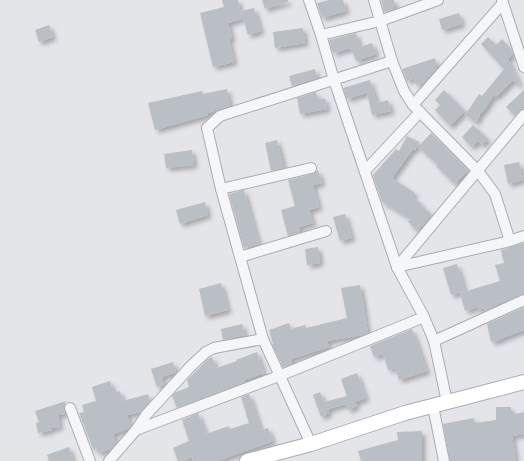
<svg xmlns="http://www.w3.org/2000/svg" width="524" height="461" font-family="'PT Sans',sans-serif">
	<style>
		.building { fill: #babec5; filter: url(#shadow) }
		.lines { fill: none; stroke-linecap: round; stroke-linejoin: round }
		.street-casing { stroke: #a9acb3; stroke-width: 12 }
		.secondary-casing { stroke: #a9acb3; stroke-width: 16 }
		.street { stroke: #f5f6f8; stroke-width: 10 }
		.secondary { stroke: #fff; stroke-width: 14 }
	</style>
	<defs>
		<filter id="shadow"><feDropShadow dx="3.5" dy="3.5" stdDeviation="2" flood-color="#0004"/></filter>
	</defs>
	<rect width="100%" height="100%" fill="#e3e5e9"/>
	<g class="building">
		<polygon points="222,0 238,0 242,19 228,23 232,38 229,39 234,62 213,67 200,13 224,7"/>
		<polygon points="262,0 288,0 288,2 265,9"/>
		<polygon points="329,0 343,0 346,11 322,18 317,3"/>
		<polygon points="381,0 394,0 395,9 384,12"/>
		<polygon points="254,8 261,31 248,35 241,11"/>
		<polygon points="459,13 462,24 442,30 439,19"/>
		<polygon points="49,25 53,37 39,42 35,30"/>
		<polygon points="303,28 305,43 275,48 273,32"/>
		<polygon points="356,33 360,47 372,43 376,54 356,61 351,48 333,53 329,40"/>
		<polygon points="488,37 496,45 502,39 511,49 513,54 508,59 520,84 518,85 513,80 496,97 494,95 485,109 479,115 480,116 476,122 465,115 479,94 482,96 504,69 481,44"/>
		<polygon points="435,58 437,67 424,83 416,85 414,78 407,81 402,69"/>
		<polygon points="315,69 317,78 292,86 289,76"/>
		<polygon points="370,80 377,103 388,100 391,111 372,115 367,93 347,99 343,88"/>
		<polygon points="227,89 230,106 208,113 208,115 155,130 148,103 202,91 203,94"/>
		<polygon points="444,90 465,111 450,126 435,110 440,105 435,100"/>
		<polygon points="524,90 524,109 519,111 515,116 506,107"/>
		<polygon points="316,92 318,100 325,98 327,109 300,114 297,98"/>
		<polygon points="473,125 488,139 482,145 478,141 472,147 462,137"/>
		<polygon points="431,133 468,170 455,184 436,166 438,165 418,147"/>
		<polygon points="407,136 419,142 415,150 413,149 392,178 415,193 412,197 422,204 421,205 432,215 417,231 408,222 411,219 382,202 373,175 396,149 399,151"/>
		<polygon points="277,140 284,168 271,171 265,143"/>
		<polygon points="192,150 194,165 166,168 164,154"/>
		<polygon points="519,162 523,180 508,184 504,165"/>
		<polygon points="318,170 322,183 313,185 319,207 309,210 313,223 299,227 300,232 288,236 281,210 295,206 288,180 312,174"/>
		<polygon points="244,190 259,244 244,248 229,194"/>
		<polygon points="205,202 208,215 180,224 176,210"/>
		<polygon points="345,214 352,238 340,241 333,217"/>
		<polygon points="524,243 524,294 485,311 484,308 478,310 478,307 465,311 460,293 500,281 495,265 504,263 501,250"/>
		<polygon points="318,247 320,263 307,265 305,249"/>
		<polygon points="457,264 465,291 451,295 443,268"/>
		<polygon points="221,283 228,310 205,316 199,289"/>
		<polygon points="360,285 368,333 363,335 327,341 329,347 291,359 292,364 283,367 272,344 273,344 269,330 289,323 291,329 305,325 306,328 347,318 341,288"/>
		<polygon points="524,307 524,330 500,339 500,340 491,342 487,324"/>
		<polygon points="242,324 245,335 223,340 221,329"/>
		<polygon points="412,329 427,371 399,380 395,368 388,370 383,354 374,357 370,346"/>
		<polygon points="257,352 264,373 244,380 245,382 177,408 172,396 176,392 189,387 187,380 208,359 212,357 216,368 237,361 236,360"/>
		<polygon points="173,362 176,372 162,377 164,385 157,387 151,369"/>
		<polygon points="357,373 366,398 355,402 357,406 348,410 346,404 328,409 329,413 321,417 313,395 320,392 324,402 347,396 341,379"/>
		<polygon points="110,381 114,393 120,391 123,401 148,394 150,401 141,412 127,415 131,426 128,429 113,434 116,443 111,449 98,453 97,448 93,449 79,413 84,412 82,405 96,401 92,387"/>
		<polygon points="249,394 261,430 268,428 273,441 217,461 193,461 192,457 183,461 178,461 173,448 189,441 182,420 198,413 206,434 229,426 230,429 249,423 241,397"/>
		<polygon points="66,401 64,407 65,414 58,415 60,427 51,428 52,430 38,433 36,423 39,422 35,411"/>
		<polygon points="496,407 511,407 511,415 524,412 524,434 512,436 516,461 450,461 443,424 474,418 475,423 496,420"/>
		<polygon points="422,431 422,461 361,461 358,451 398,440 397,432"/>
		<polygon points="69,447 73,461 49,461 47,455"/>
	</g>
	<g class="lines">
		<g class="street-casing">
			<g id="street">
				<polyline points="309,0 321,35 380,21 438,0"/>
				<polyline points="374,0 392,61 404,91 413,105 478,171 495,194 510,241"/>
				<polyline points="502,0 524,67"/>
				<polyline points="321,35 334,80 397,267"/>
				<polyline points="413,105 503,3"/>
				<polyline points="365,171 420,112"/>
				<polyline points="221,189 311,168"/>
				<polyline points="240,257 326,231"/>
				<polyline points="397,267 524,115"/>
				<polyline points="434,341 424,317 397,267 510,241 524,236"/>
				<polyline points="447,402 434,341 524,300"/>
				<polyline points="433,406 444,461"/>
				<polyline points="70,408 90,461"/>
				<polyline points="136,430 279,376 424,317"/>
				<polyline points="311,444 263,339 221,189 207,128 220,116 392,61"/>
				<polyline points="109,461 136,430 146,415 191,366 206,352 214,348 263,339"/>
			</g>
		</g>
		<g class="secondary-casing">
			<polyline id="secondary" points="247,461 311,444 405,413 524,382"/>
		</g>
		<use href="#street" class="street"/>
		<use href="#secondary" class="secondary"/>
	</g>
</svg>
